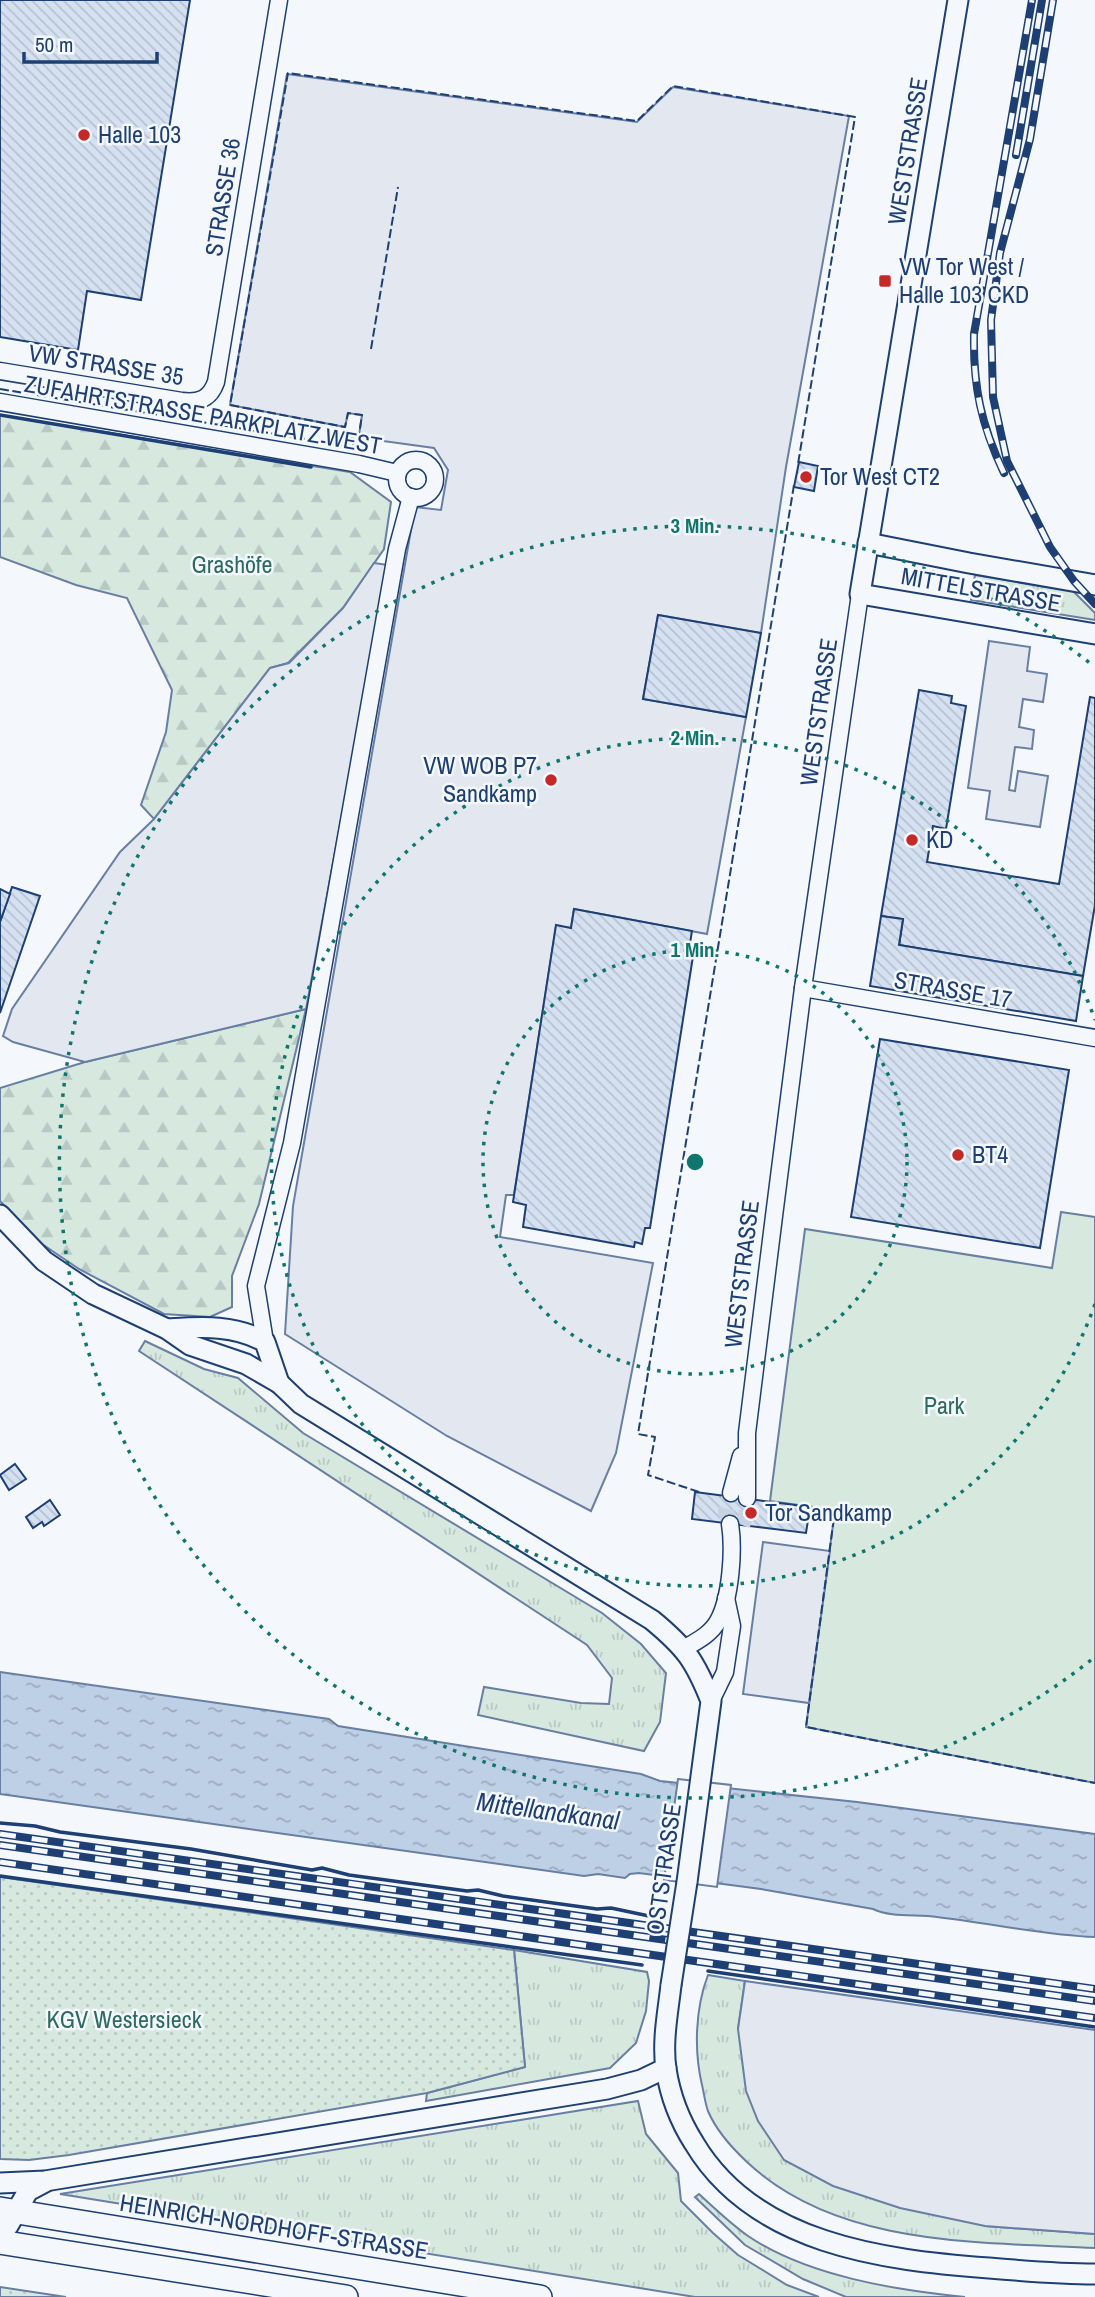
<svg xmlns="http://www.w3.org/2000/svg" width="1095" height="2297" font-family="'Archivo Narrow',sans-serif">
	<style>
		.grass { fill: url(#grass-tufts); stroke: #687fa3; stroke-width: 2 }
		.forest { fill: url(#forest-firs); stroke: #687fa3; stroke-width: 2 }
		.park { fill: #d7e8df; stroke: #687fa3; stroke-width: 2 }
		.garden { fill: url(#garden-dots); stroke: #687fa3; stroke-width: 2 }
		.parking { fill: #e3e8f0; stroke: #687fa3; stroke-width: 2 }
		.water { fill: url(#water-ripples); stroke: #687fa3; stroke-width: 2 }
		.pier { fill: #f4f7fb; stroke: #687fa3; stroke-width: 2 }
		.building { fill: url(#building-back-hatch); stroke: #1d3f73; stroke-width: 2 }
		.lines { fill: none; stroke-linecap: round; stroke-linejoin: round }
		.minor-tunnel { stroke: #c9d2e0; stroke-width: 16; stroke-dasharray: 16 8; stroke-linecap: butt }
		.minor-casing { stroke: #1d3f73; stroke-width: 19 }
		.tertiary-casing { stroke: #1d3f73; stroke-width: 23 }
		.secondary-casing { stroke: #1d3f73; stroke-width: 26 }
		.minor { stroke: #f4f7fb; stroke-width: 16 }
		.tertiary { stroke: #f4f7fb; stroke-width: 19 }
		.secondary { stroke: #f4f7fb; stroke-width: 23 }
		.rail-casing { stroke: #1d3f73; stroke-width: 8 }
		.rail { stroke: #f4f7fb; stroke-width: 5; stroke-dasharray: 16; stroke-linecap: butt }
		.tertiary-bridge-casing { stroke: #1d3f73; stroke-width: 23; stroke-linecap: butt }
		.tertiary-bridge { stroke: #f4f7fb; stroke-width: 19 }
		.fence { stroke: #1d3f73; stroke-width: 2; stroke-dasharray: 9 3.5; stroke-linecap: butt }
		.wall { stroke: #1d3f73; stroke-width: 3.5 }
		.ring { fill: none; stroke: #0f766e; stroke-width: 3.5; stroke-dasharray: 3.5 7 }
		.poi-dot { fill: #c62828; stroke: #f4f7fb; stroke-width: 2.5 }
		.labels { text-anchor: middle; stroke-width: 5; stroke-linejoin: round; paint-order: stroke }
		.poi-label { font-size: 24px; fill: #1d3f73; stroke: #f4f7fb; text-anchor: start }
		.street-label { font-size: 24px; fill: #1d3f73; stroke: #f4f7fb }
		.park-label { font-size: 24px; fill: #2c6c60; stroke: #f4f7fb }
		.water-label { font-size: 26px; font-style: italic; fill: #1d3f73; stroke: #f4f7fb }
		.centre { fill: #0f766e; stroke: #f4f7fb; stroke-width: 3.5 }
		.ring-label { font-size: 21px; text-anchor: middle; font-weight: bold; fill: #0f766e; stroke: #f4f7fb; stroke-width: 5; stroke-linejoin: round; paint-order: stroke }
	</style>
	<defs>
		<pattern id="grass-tufts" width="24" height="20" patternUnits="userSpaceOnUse" patternTransform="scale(1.75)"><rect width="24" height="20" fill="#d7e8df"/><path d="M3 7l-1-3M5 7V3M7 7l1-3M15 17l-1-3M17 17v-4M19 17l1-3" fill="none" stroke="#b8c8c3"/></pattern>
		<pattern id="forest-firs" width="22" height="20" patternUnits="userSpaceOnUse" patternTransform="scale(1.75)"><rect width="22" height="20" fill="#d7e8df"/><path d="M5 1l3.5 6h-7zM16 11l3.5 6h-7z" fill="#b8c8c3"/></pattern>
		<pattern id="garden-dots" width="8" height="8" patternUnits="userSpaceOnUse" patternTransform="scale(1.75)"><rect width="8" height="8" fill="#d7e8df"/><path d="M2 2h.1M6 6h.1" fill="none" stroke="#b8c8c3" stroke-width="1.8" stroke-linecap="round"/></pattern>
		<pattern id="water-ripples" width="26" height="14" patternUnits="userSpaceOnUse" patternTransform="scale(1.75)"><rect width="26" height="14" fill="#bed0e5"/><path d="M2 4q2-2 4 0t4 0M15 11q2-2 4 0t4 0" fill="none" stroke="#9aaabe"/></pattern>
		<pattern id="building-back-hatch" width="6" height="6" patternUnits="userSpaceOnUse" patternTransform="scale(1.75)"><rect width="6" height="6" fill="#d5e0f0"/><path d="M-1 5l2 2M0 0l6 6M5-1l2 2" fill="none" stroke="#b6c1d1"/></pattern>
	</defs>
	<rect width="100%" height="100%" fill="#f4f7fb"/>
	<g class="grass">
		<polygon points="975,575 1073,591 1095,613 1095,620 971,600"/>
		<polygon points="145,1341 204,1369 238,1378 303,1433 602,1613 641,1644 666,1673 660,1722 644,1751 478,1715 484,1687 581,1703 609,1704 612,1678 587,1645 139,1351"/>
		<polygon points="514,1950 647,1972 649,1981 646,2011 636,2043 610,2068 426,2101 427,2093 525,2067"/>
		<path d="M708 1975 745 1981 738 2029 985 2226 1095 2234V2248C979 2242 837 2247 747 2162 732 2148 716 2130 708 2111 705 2103 704 2093 702 2085 694 2051 695 2009 708 1975Z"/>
		<polygon points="638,2101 646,2134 678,2173 681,2201 713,2233 738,2255 787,2285 819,2297 695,2297 60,2194"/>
		<path d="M699 2194C715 2209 731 2224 748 2236 807 2276 895 2290 965 2297H846L803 2279 745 2245 695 2197Z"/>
	</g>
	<g class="forest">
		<polygon points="0,415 350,472 391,502 384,549 343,608 288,663 270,668 154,819 141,805 166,732 172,690 127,598 76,585 0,557"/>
		<polygon points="306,1009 259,1204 232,1276 232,1307 210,1317 164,1314 79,1269 42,1244 0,1201 0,1088 85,1062"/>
	</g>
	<polygon class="park" points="1061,1212 1095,1217 1095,1783 806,1727 835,1510 770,1501 805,1229 1052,1268"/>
	<g class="garden">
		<polygon points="0,1877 514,1950 525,2067 427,2093 69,2155 29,2160 0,2159"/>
		<polygon points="0,2287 66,2297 0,2297"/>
	</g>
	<g class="parking">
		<polygon points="287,74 637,122 673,87 849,116 786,467 761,633 658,615 643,699 746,717 707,934 574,909 571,928 556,926 514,1195 506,1195 500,1237 653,1263 616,1453 591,1511 447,1436 285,1334 293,1206 415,507 441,510 448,470 434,448 361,438 362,435 359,435 362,415 348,413 345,427 230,405"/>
		<polygon points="374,563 388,565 306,1009 85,1062 13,1042 3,1036 12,1009 120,852 154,819 270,668 289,663 343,608"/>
		<polygon points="989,641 1030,647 1027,671 1047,674 1043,702 1023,699 1019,727 1034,730 1032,749 1015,747 1009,790 1015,791 1018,771 1048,776 1040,827 986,819 990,791 968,788"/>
		<polygon points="763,1542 830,1551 809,1703 743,1694"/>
		<polygon points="745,1981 1095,2030 1095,2234 985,2226 900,2208 833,2186 784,2160 758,2121 746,2091 738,2029"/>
	</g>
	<path class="water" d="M0 1672 329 1719 338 1726 641 1774 660 1781 857 1802 1095 1834V1937C1042 1935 990 1923 937 1917 917 1914 891 1918 873 1909L761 1889 639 1873 630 1874 625 1878 598 1874 584 1876 0 1794Z"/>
	<polygon class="pier" points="678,1779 731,1785 717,1887 664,1880"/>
	<g class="building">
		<polygon points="0,0 190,0 141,300 87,291 78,350 0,337"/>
		<circle cx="357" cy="439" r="5"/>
		<polygon points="799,462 818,466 814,491 794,487"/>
		<polygon points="658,615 761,633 746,717 643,699"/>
		<polygon points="919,690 952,696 951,703 966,706 946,829 933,826 927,862 1059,884 1090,697 1095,698 1095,905 1083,976 899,945 903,919 881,916"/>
		<polygon points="12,887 40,896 0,1013 0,922"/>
		<polygon points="0,889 10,894 1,919 0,918"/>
		<polygon points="574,909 692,931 689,949 694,950 650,1228 645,1228 642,1244 635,1242 634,1247 523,1227 526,1205 513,1202 556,925 571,928"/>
		<polygon points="881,916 903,919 899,945 1083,976 1076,1021 870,986"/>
		<polygon points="880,1039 1069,1070 1040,1248 851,1217"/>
		<polygon points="15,1464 26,1479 9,1490 0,1475"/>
		<polygon points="695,1492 810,1507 806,1533 692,1519"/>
		<polygon points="50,1500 60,1515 44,1526 42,1522 33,1528 26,1517"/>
	</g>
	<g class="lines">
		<g class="minor-tunnel">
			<polyline points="730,1524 726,1511 731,1493"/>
			<polyline points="742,1525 747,1513 747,1498"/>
		</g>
		<g class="minor-casing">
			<g id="minor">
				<path d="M0 371 182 401C199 403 210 399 216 382L279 0"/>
				<polyline points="0,402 359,464 397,473"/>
				<circle cx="416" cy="479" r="19"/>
				<polyline points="803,988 1095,1038"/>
				<polyline points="265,1342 256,1286 292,1143 397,549 411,497"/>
				<polyline points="731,1493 741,1456"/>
				<polyline points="747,1498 747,1433 774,1216 803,988 860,594"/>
				<path d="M685 1648C697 1641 711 1634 718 1621 731 1598 734 1549 730 1524"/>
				<polyline points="711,1701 725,1672 732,1626 726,1598"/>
			</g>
		</g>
		<g class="tertiary-casing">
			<g id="tertiary">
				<polyline points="958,0 860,594 1095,634"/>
				<polyline points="868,543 969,563 1095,585"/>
				<path d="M0 1215 44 1261 93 1294 167 1329 190 1345 246 1364 279 1383 301 1404 652 1620C686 1648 695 1661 711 1701L687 1882"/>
				<path d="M167 1329C200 1327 234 1324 265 1342L279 1383"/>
				<path d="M671 1985C668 2012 662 2041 666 2069 670 2095 680 2121 694 2143 754 2244 882 2260 989 2268 1024 2271 1060 2274 1095 2274"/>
				<polyline points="0,2183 45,2181 607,2089 641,2080 666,2068"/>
				<polyline points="0,2230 8,2226 28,2191 45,2182"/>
			</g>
		</g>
		<g class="secondary-casing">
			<g id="secondary">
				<polyline points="0,2209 540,2297"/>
				<polyline points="0,2242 346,2297"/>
			</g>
		</g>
		<use href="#minor" class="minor"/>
		<use href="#tertiary" class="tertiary"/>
		<use href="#secondary" class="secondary"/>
		<g class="rail-casing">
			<g id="rail">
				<polyline points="1053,0 1030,139 1000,253 991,320 993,397 1007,461 1050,547 1074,581 1095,604"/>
				<polyline points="1016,155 1042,0"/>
				<path d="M1004 473C981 425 973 386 974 334L1032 0"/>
				<polyline points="0,1834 1095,1989"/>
				<polyline points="0,1845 1095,2001"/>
				<polyline points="0,1862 1095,2018"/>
			</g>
		</g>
		<use href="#rail" class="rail"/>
		<g class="tertiary-bridge-casing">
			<polyline id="tertiary-bridge" points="671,1985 687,1882"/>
		</g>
		<use href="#tertiary-bridge" class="tertiary-bridge"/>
		<g class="fence">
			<polyline points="371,349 398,187"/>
			<polyline points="0,389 355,447 356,444 353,444 354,434 359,435 362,415 348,413 345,427 230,405 288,73 637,121 673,86 855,117 798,464"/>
			<polyline points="699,1492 648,1475 655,1437 638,1434 794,485"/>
			<polyline points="806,1506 835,1510 806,1727 1095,1783"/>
		</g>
		<g class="wall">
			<polyline points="0,415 311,467"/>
			<polyline points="0,1823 35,1826 60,1832 191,1849 312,1870 322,1868 349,1875 467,1891 478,1890 503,1896 597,1909 611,1908 649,1916"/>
			<polyline points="0,1876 642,1965"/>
			<polyline points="708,1971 1095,2027"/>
		</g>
	</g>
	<g class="ring">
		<circle cx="695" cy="1162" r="212"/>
		<path d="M1095 1304A424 424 0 1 1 1095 1020"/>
		<path d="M1091 1660A636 636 0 1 1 1091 664"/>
	</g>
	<g class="poi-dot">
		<circle cx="84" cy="135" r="7"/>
		<rect x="878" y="274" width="14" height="14" rx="3.5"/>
		<circle cx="806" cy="477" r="7"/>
		<circle cx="551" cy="780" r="7"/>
		<circle cx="912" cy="840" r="7"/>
		<circle cx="958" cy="1155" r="7"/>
		<circle cx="751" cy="1513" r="7"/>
	</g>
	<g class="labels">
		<g class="poi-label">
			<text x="98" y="143">Halle 103</text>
			<text x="899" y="275">VW Tor West /<tspan x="899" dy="28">Halle 103 CKD</tspan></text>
			<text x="820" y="485">Tor West CT2</text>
			<text x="537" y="774" text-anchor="end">VW WOB P7<tspan x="537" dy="28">Sandkamp</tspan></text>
			<text x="926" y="848">KD</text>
			<text x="972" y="1163">BT4</text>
			<text x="765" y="1521">Tor Sandkamp</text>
		</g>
		<g class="street-label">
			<text transform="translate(908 151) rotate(-81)" y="8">WESTSTRASSE</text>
			<text transform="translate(223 197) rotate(-81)" y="8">STRASSE 36</text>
			<text transform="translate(106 365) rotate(9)" y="8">VW STRASSE 35</text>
			<text transform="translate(203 415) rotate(10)" y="8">ZUFAHRTSTRASSE PARKPLATZ WEST</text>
			<text transform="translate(981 590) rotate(10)" y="8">MITTELSTRASSE</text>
			<text transform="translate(819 712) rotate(-82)" y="8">WESTSTRASSE</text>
			<text transform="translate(953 990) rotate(10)" y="8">STRASSE 17</text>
			<text transform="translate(742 1274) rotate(-83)" y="8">WESTSTRASSE</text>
			<text transform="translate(664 1869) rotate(-82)" y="8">OSTSTRASSE</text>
			<text transform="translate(274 2227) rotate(9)" y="8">HEINRICH-NORDHOFF-STRASSE</text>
		</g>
		<g class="park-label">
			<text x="232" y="573">Grashöfe</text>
			<text x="944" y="1414">Park</text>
			<text x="124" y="2028">KGV Westersieck</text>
		</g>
		<g class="water-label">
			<text transform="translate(548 1811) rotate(8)" y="9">Mittellandkanal</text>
		</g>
	</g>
	<circle cx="695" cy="1162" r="10" class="centre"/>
	<g class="ring-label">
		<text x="695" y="533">3 Min.</text>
		<text x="695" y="745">2 Min.</text>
		<text x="695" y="957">1 Min.</text>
	</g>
	<path d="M24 52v10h133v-10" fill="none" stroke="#1d3f73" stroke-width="3.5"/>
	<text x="35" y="52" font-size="21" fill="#1d3f73" stroke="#f4f7fb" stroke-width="5" paint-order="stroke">50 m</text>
</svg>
